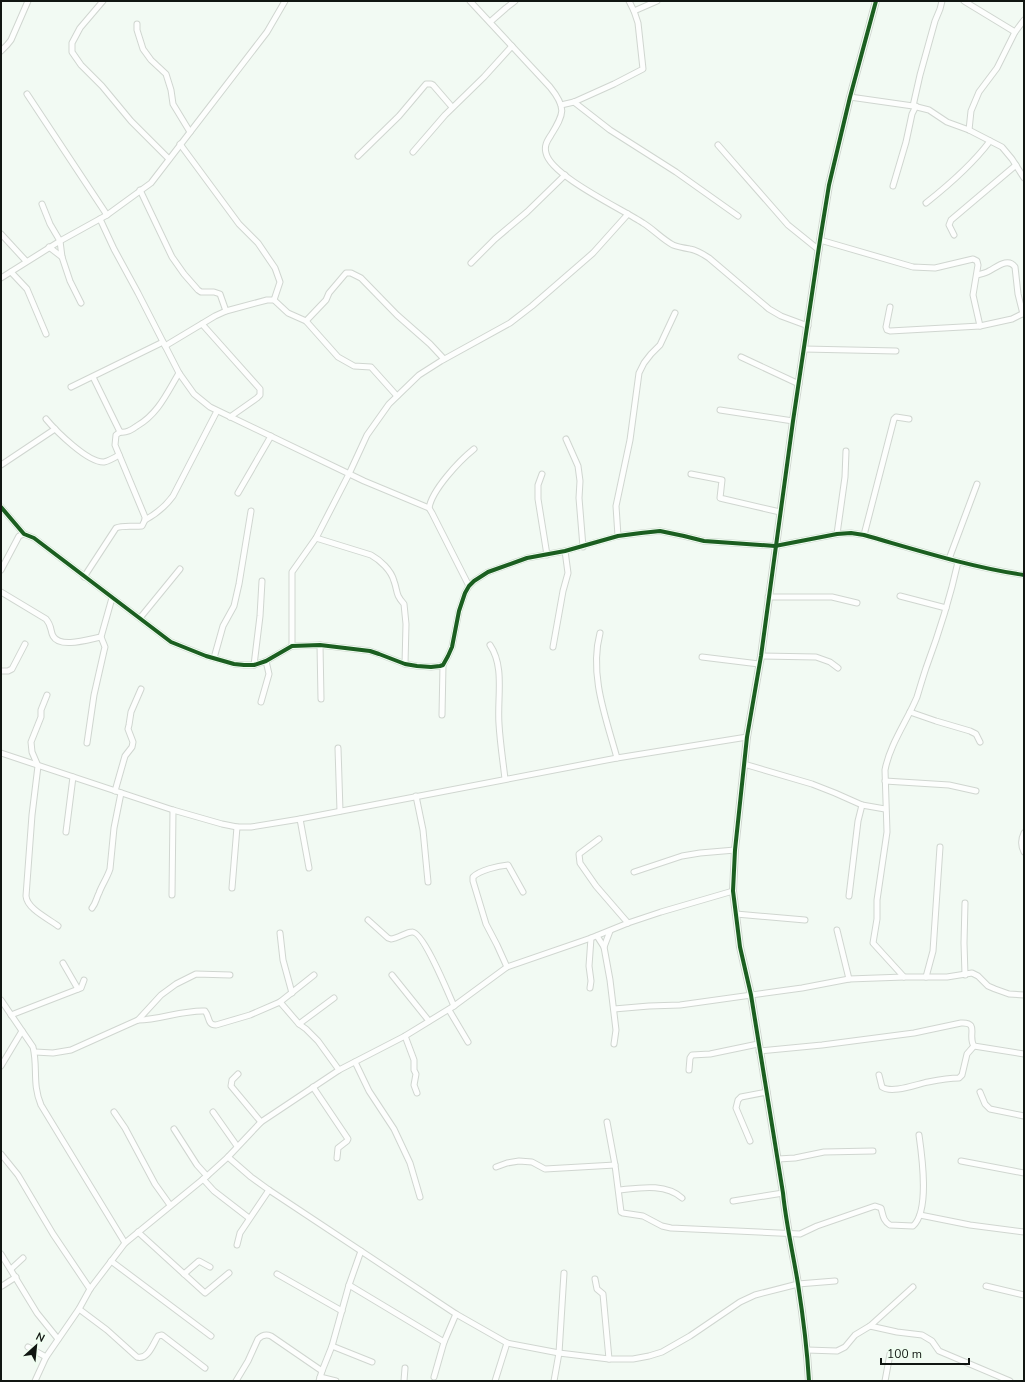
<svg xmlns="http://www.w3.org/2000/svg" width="1025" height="1382" font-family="'Nunito Sans',sans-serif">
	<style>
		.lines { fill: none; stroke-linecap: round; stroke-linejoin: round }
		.minor-casing { stroke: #d0d6d0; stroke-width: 7 }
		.tertiary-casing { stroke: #d0d6d0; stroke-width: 8 }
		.minor { stroke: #fdfefd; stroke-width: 5 }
		.tertiary { stroke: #fdfefd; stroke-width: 6 }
		.cycleway-casing { stroke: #effef0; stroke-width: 6 }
		.cycleway { stroke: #1b5e20; stroke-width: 4 }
	</style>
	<rect width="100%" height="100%" fill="#f2faf3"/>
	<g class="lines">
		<g class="minor-casing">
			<g id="minor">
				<polyline points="103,1 80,28 72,43 72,52 81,65 102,86 131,121 169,159"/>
				<path d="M470 1 550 87C567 108 564 114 551 135 547 141 544 146 546 153 551 176 622 209 643 223 653 229 662 239 673 245 678 247 684 248 690 249 697 250 703 254 709 258L769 309 781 316 808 326"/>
				<polyline points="964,1 1015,32"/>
				<polyline points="634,11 657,1"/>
				<polyline points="490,22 506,8 515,1"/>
				<polyline points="137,24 137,30 143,49 151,60 166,74 171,90 173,104 190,132"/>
				<polyline points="1,51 7,45 11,40 28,1"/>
				<polyline points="27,94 107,215"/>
				<polyline points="850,97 913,106 929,110 947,122 969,130 1002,147 1012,159 1024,178"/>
				<polyline points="574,102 610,130 676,172 738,216"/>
				<polyline points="561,105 574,102 614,84 643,69 638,23 634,11 629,1"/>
				<polyline points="913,106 920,75 935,21 940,9 942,1"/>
				<polyline points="969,130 971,111 979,92 997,68 1015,32 1024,20"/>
				<polyline points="180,144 239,224 258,243 275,268 280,282 274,300"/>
				<polyline points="718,145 788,225 819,250"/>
				<polyline points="413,152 445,115 484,77 512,46"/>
				<polyline points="358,156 399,116 426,84 431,84 433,85 452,107"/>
				<polyline points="893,186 906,142 912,114 916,106"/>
				<polyline points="140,190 172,257 184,274 198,290 201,292 214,292 220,294 226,311"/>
				<path d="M926 203C950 184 972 165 990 141"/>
				<polyline points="42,204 50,224 60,241 62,257 70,281 81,303"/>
				<polyline points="100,219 114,249 138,293 179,373 194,394 210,407 364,481 429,508 432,513 469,586"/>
				<polyline points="1,234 26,261"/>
				<polyline points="954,235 949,225 951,220 1016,165"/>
				<polyline points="820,240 913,267 935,268 973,259 977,261 978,265 973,295 980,326"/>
				<polyline points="49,247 62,257"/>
				<polyline points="471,263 495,239 527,212 565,175"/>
				<polyline points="11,272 27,289 46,334"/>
				<path d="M977 275C981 274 986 273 989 271 997 267 1008 257 1015 267L1018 294 1023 314"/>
				<polyline points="1,278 60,241 107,215 151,183 267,32 285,1"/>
				<polyline points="890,307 886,327 887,330 890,331 980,326 1012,319 1024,313"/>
				<polyline points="306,321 326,300 329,293 346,273 351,273 361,278 397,315 430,344 444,359"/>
				<polyline points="202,324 260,389 260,395 257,398 230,417"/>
				<polyline points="165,346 215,316 226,311 267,300 274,300 288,313 306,321 338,357 354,366 371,367 397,396"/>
				<polyline points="804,349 896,351"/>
				<polyline points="741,357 799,384"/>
				<polyline points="93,377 120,432"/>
				<polyline points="71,387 163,342"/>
				<polyline points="720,410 793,421"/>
				<path d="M46 419C56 431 88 463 104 462 109 461 114 458 119 455"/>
				<path d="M120 432C127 433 131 430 137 426 158 414 167 393 179 373"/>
				<polyline points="566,439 578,466 580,481 579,498 583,547"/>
				<polyline points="1,465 55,429"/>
				<polyline points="542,474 538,485 538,499 547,555"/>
				<polyline points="691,474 722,480 720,498 724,499 780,512"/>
				<polyline points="238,493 271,436"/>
				<path d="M1 507 24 534 34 538 171 642 206 656 234 664 244 665H254L266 661 292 646 320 645 370 651 379 654 405 664 417 666 431 667 440 666 443 665 448 656 452 647 459 611 465 593 469 586 474 581 488 572 527 558 565 551 618 536 641 533 660 531 684 536 704 541 775 546 837 534 851 533 864 535C917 550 970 567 1024 575"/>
				<path d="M429 508C432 490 459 461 474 449"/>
				<path d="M145 520C156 514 165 507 173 496L217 411"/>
				<polyline points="837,534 845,477 846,451"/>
				<polyline points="864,535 894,419 896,417 909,419"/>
				<polyline points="618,536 616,506 630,440 639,373 644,363 651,354 660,345 675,313"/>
				<path d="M316 538 371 555C380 560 391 570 394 581 398 592 395 594 404 604L406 624 405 664"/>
				<polyline points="949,559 977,484"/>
				<polyline points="1,570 19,536 24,534"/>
				<path d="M84 577 116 528C123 525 133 527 142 526L145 520V517L115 445 116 435 120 432"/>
				<path d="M1 592 46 619C52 626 50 630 53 636 60 649 90 639 101 637"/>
				<polyline points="900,596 946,608"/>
				<polyline points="768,597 832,597 857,603"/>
				<polyline points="140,618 180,569"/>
				<path d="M600 633C589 675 606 718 617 758"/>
				<polyline points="320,645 321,699"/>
				<path d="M490 645C505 667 497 698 499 724 500 742 503 761 505 779"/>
				<polyline points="292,646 292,572 316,538 349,474 367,435 389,404 419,375 441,361 510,323 532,306 593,253 628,214"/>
				<polyline points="553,647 563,591 568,573 565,551"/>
				<polyline points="761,656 816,657 830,662 838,668"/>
				<polyline points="702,657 759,664"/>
				<polyline points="214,658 223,626 234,606 239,584 251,511"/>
				<polyline points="254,665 260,616 262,581"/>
				<polyline points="1,671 8,671 12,669 25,644"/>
				<path d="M47 695 41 710V717L31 742 32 752 38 766 32 815 26 896C27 909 49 919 58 926"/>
				<polyline points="261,702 269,674 266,661"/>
				<polyline points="910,712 936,721 970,731 976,734 980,742"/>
				<polyline points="442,715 443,665"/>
				<polyline points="87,743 94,695 104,651 105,647 101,637 112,598"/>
				<polyline points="338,748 340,811"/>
				<polyline points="1,753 173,810 222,824 237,827 251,827 300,819 617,758 747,737"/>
				<polyline points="744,764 812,784 835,793 862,805 885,809"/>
				<polyline points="885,781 949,785 976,791"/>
				<polyline points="115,791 125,756 132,747 133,742 128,729 129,725 131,712 141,689"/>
				<polyline points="416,796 423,830 428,882"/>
				<polyline points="300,819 309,868"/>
				<polyline points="66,832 73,777"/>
				<path d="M1024 833C1021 839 1021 846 1024 852"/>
				<polyline points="599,839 579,854 580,863 596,886 628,923"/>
				<polyline points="634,872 682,856 700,853 735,850"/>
				<polyline points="232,888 237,827"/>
				<polyline points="172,895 173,810"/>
				<polyline points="849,896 858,821 862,805"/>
				<path d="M92 908C96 903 96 899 99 893 102 885 107 878 110 869L114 828 121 793"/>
				<polyline points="736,914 805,920"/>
				<path d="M368 920 388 938 391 939C398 938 407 932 412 932 423 931 449 995 454 1006"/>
				<polyline points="837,930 849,979"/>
				<polyline points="280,933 283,960 292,993"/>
				<polyline points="597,936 604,947 610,980 616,1030 614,1044"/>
				<polyline points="604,947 610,931"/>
				<polyline points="63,963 78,989"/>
				<path d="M507 967 497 945 486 924 473 881V877C480 870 498 866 508 865L523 892"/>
				<polyline points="392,975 429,1021"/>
				<polyline points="965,975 964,943 965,903"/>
				<path d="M904 977 873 943 877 919V900L887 832 885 770C890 744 907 721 917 697 920 687 923 677 926 668 939 633 950 598 958 562"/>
				<polyline points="926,977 933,951 940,847"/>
				<polyline points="590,988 591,981 589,966 591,938"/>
				<path d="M1 1000 33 1047C38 1067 32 1084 41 1105L125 1243"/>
				<polyline points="280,1002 299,1024 306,1029 318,1041 339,1070"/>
				<polyline points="614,1009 649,1006 680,1005 802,988 849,979 904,977 947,977 972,973 978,976 988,986 995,989 1009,994 1024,995"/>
				<polyline points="449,1010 468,1042"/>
				<polyline points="11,1015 81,988 84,980"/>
				<polyline points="138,1020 161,995 176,984 196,974 230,975"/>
				<polyline points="299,1024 334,998"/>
				<polyline points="405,1036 414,1060 414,1070 416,1074 414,1085 417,1093"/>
				<path d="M759 1051 822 1045 914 1033 961 1023C980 1022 967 1036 974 1046L1024 1054"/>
				<path d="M35 1052 53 1053 71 1050 138 1020C160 1020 182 1010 205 1011 210 1017 207 1025 216 1025L250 1015 280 1002 314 975"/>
				<polyline points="355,1062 369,1091 394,1129 410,1163 420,1197"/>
				<polyline points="1,1066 22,1031"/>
				<polyline points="689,1070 690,1058 692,1055 710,1054 758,1044"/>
				<polyline points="238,1074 232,1080 231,1086 261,1122"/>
				<path d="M879 1075 882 1087C892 1094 917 1084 928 1082 938 1080 949 1078 959 1078L962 1075 967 1054 974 1046"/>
				<polyline points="313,1087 348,1139 347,1141 338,1148 337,1158"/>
				<polyline points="980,1092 985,1104 990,1109 1024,1116"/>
				<polyline points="114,1112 125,1128 155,1184 170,1205"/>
				<polyline points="213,1112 237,1146"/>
				<path d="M607 1122 615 1165 621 1212 623 1213 643 1216 662 1226 671 1228 800 1234 817 1226 875 1206 881 1208C883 1215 883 1221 890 1225L913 1226C930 1211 922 1156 919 1135"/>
				<polyline points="174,1129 197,1165 207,1176"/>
				<polyline points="750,1141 736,1108 738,1100 741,1097 767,1092"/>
				<polyline points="1,1154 18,1175 53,1234 90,1289"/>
				<polyline points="228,1157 251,1177 269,1190 456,1314 507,1343 559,1353 609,1359 633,1359 649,1356 662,1352 690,1336 740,1302 755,1295 798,1284 835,1281"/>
				<polyline points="778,1159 795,1158 824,1152 873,1151"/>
				<polyline points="961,1161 1024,1173"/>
				<polyline points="496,1167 507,1163 519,1161 532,1162 545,1169 615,1165"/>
				<polyline points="203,1179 214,1191 249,1218"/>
				<path d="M619 1190C639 1188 665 1183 682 1198"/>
				<polyline points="733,1201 783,1193"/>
				<polyline points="920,1215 970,1225 1024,1232"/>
				<polyline points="138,1232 205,1293 229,1273"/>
				<polyline points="237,1245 240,1233 269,1190"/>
				<polyline points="1,1254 37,1313 58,1339"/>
				<polyline points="111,1261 211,1336"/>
				<polyline points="11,1269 23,1258"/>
				<polyline points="184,1274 199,1261 210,1267"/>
				<polyline points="277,1274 342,1311"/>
				<polyline points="595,1279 597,1289 603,1294 609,1359"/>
				<polyline points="349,1285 444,1342"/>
				<polyline points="2,1286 16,1277"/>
				<polyline points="986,1286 1024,1295"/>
				<path d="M79 1309 107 1330 137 1357C148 1360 153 1344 158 1336L162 1335 205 1368"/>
				<polyline points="870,1326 897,1332 922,1335 932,1341 939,1351 1010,1381"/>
				<polyline points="332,1346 372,1362"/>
				<polyline points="28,1347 46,1357"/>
				<polyline points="807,1350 837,1351 845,1347 855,1335 870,1326 913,1287"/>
				<polyline points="320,1377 336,1381"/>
				<polyline points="434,1377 444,1342 456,1314"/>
				<polyline points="35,1381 46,1357 79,1309 90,1289 125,1243 207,1176 228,1157 261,1122 339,1070 405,1036 454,1006 507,967 591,938 628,923 661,912 733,891"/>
				<path d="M236 1381 248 1361 258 1339C262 1335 266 1334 271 1336L322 1371"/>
				<polyline points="319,1381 322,1371 332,1346 349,1285 361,1251"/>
				<polyline points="404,1381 405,1368"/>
				<polyline points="495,1381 507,1343"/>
				<polyline points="554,1381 559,1353 564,1273"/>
				<polyline points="885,1381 890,1354"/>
			</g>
		</g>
		<g class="tertiary-casing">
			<path id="tertiary" d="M809 1381C807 1348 803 1316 798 1284 793 1253 786 1224 783 1193L751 995 740 947 733 891 735 850 747 737 761 656 793 421 820 240 829 185 850 97 876 1"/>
		</g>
		<use href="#minor" class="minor"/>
		<use href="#tertiary" class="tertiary"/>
		<g class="cycleway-casing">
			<g id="cycleway">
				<path d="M1 507 24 534 34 538 171 642 206 656 234 664 244 665H254L266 661 292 646 320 645 370 651 379 654 405 664 417 666 431 667 440 666 443 665 448 656 452 647 459 611 465 593 469 586 474 581 488 572 527 558 565 551 618 536 641 533 660 531 684 536 704 541 775 546 837 534 851 533 864 535C917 550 970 567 1024 575"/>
				<path d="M809 1381C807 1348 803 1316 798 1284 793 1253 786 1224 783 1193L751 995 740 947 733 891 735 850 747 737 761 656 793 421 820 240 829 185 850 97 876 1"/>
			</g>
		</g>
		<use href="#cycleway" class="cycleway"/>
	</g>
	<rect width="1025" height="1382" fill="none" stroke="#111612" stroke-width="4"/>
	<g transform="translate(36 1346) rotate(27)" stroke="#effef0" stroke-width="3" paint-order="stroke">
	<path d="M0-3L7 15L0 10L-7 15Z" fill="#111612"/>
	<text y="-6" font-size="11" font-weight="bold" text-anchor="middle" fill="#111612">N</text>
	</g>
	<path d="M881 1358v6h88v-6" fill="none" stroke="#111612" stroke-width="2"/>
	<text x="887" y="1358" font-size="12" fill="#111612" stroke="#effef0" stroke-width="3" paint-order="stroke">100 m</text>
</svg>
